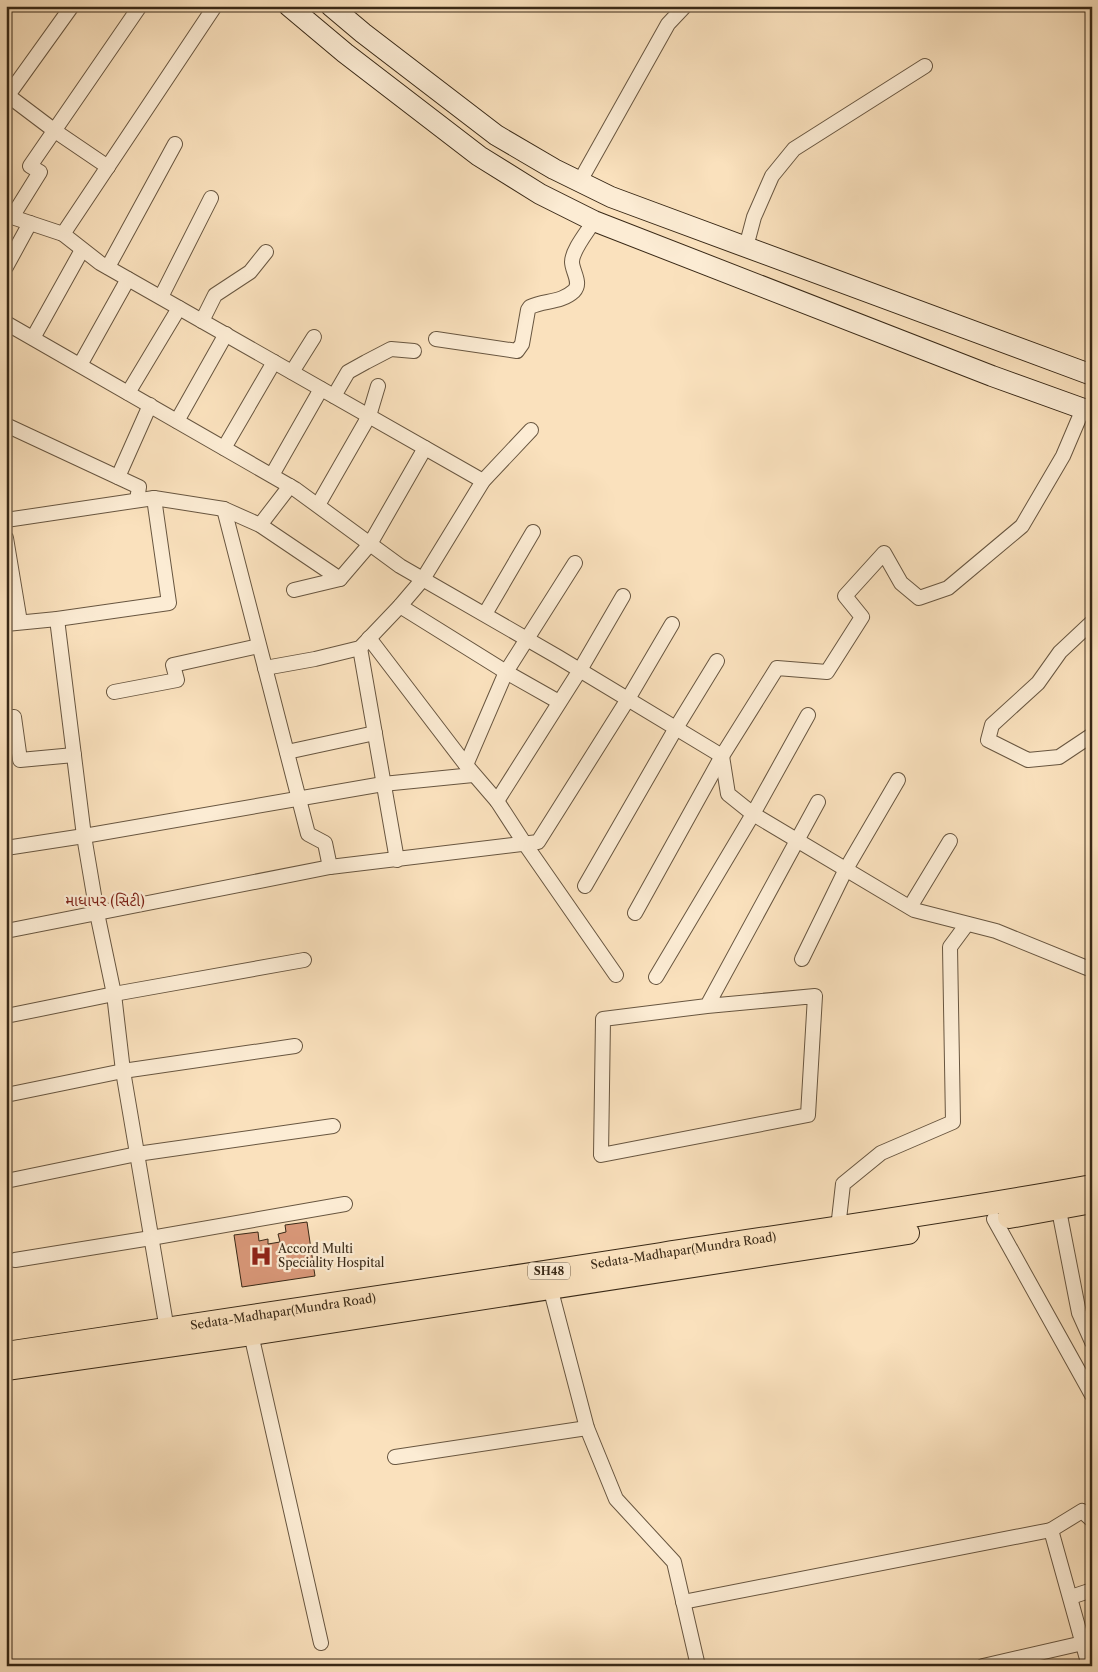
<svg xmlns="http://www.w3.org/2000/svg" width="1098" height="1672" font-family="'Libre Caslon Text','Noto Sans Gujarati',serif">
	<style>
		.building { fill: #d89778; stroke: #382816 }
		.lines { fill: none; stroke-linecap: round; stroke-linejoin: round }
		.minor-casing { stroke: #685640; stroke-width: 16 }
		.secondary-casing { stroke: #382816; stroke-width: 22 }
		.primary-casing { stroke: #382816; stroke-width: 24 }
		.minor { stroke: #fcecd4; stroke-width: 14 }
		.secondary { stroke: #fcecd4; stroke-width: 20 }
		.primary { stroke: #fae1bd; stroke-width: 22 }
		.labels { text-anchor: middle; stroke-width: 4.5; stroke-linejoin: round; paint-order: stroke }
		.shield { fill: #fcecd4; stroke: #73634f; stroke-width: 1 }
		.shield-label { font-size: 11px; font-weight: bold; fill: #382816 }
		.poi-label { font-size: 12px; fill: #382816; stroke: #fcecd4; text-anchor: start }
		.street-label { font-size: 12px; fill: #382816; stroke: #fcecd4 }
		.quarter-label { font-size: 15px; fill: #7a1f14; stroke: #fcecd4 }
	</style>
	<rect width="100%" height="100%" fill="#fae1bd"/>
	<filter id="stains"><feTurbulence type="fractalNoise" baseFrequency=".004" numOctaves="4"/><feColorMatrix values="0 0 0 0 .2 0 0 0 0 .09 0 0 0 0 .02 0 0 0 .5 -.17"/></filter>
	<radialGradient id="worn" r=".72"><stop offset=".6" stop-color="#630" stop-opacity="0"/><stop offset="1" stop-color="#630" stop-opacity=".3"/></radialGradient>
	<polygon class="building" points="307,1222 315,1276 242,1287 234,1235 258,1232 259,1241 268,1239 268,1244 280,1242 278,1234 286,1232 285,1225"/>
	<g class="lines">
		<g class="minor-casing">
			<g id="minor">
				<polyline points="6,94 55,131 108,167"/>
				<polyline points="6,98 72,6"/>
				<polyline points="580,181 668,24 685,6"/>
				<polyline points="6,217 12,217 63,234 100,263 483,481"/>
				<polyline points="12,217 40,172 30,166 140,6"/>
				<polyline points="63,234 215,6"/>
				<polyline points="746,247 754,217 772,176 794,149 925,66"/>
				<polyline points="6,267 30,223"/>
				<polyline points="108,267 175,144"/>
				<polyline points="161,297 211,198"/>
				<polyline points="202,321 215,295 250,272 266,252"/>
				<polyline points="6,323 295,489 400,566 558,657 722,756 728,794 753,814 914,910 996,931 1092,970"/>
				<polyline points="33,338 82,250"/>
				<path d="M436 339 517 351 522 344 528 310 530 307C544 300 561 303 574 291 582 283 572 271 572 262 572 250 588 231 594 221"/>
				<polyline points="80,365 128,279"/>
				<polyline points="292,372 314,337"/>
				<polyline points="128,393 179,308"/>
				<polyline points="334,396 348,372 366,362 391,349 414,351"/>
				<polyline points="177,421 226,334"/>
				<polyline points="6,425 139,487 137,500"/>
				<polyline points="224,448 274,362"/>
				<polyline points="272,475 321,389"/>
				<polyline points="118,477 150,405"/>
				<polyline points="318,505 369,416 378,386"/>
				<polyline points="224,509 308,834 325,843 330,867"/>
				<polyline points="6,520 154,498 224,509 260,525 340,579"/>
				<polyline points="260,525 290,486"/>
				<polyline points="6,538 20,622"/>
				<polyline points="294,590 340,579 370,544 425,448"/>
				<polyline points="400,606 506,672 559,702"/>
				<polyline points="485,614 533,532"/>
				<polyline points="57,619 84,836 97,913 114,994 123,1071 167,1330"/>
				<polyline points="1092,622 1060,652 1038,683 992,725 988,740 1028,760 1059,757 1092,735"/>
				<polyline points="6,624 57,619 169,603 154,498"/>
				<polyline points="369,638 466,765 497,801 525,844 616,975"/>
				<polyline points="360,648 397,860"/>
				<polyline points="265,668 315,659 360,648 400,606 423,579 483,481 531,430"/>
				<polyline points="114,692 177,680 173,665 259,646"/>
				<polyline points="6,718 14,717 20,760 74,755"/>
				<polyline points="287,752 375,733"/>
				<polyline points="466,765 506,672 575,563"/>
				<polyline points="497,801 580,670 623,596"/>
				<polyline points="6,848 84,836 383,784 473,775"/>
				<polyline points="585,886 676,728 717,661"/>
				<polyline points="910,907 950,841"/>
				<polyline points="635,913 722,756 777,668 827,672 862,617 845,596 884,553 901,583 919,598 948,588 1022,526 1063,456 1083,409"/>
				<polyline points="6,931 330,867 538,842 628,699 672,624"/>
				<polyline points="802,959 846,869 898,780"/>
				<polyline points="656,977 753,814 808,715"/>
				<polyline points="707,1006 815,996 808,1115 601,1155 603,1019 707,1006 818,802"/>
				<polyline points="6,1016 114,994 304,960"/>
				<polyline points="6,1095 123,1071 295,1046"/>
				<polyline points="6,1181 137,1154 333,1126"/>
				<polyline points="1057,1200 1079,1313 1092,1342"/>
				<polyline points="994,1219 1092,1395"/>
				<polyline points="838,1228 843,1184 881,1153 953,1122 950,947 967,924"/>
				<polyline points="15,1260 151,1238 345,1204"/>
				<polyline points="550,1287 587,1428 616,1499 674,1562 698,1666"/>
				<polyline points="251,1334 321,1643"/>
				<polyline points="395,1457 587,1428"/>
				<polyline points="1071,1597 1092,1590"/>
				<polyline points="683,1602 1051,1530"/>
				<polyline points="983,1666 1083,1643"/>
				<polyline points="1089,1666 1051,1530 1082,1511 1092,1520"/>
			</g>
		</g>
		<g class="secondary-casing">
			<g id="secondary">
				<polyline points="289,6 345,53 479,156 540,194 594,221 992,376 1092,412"/>
				<polyline points="331,6 363,33 496,135 554,169 611,197 1092,375"/>
			</g>
		</g>
		<g class="primary-casing">
			<g id="primary">
				<polyline points="1009,1217 1092,1202"/>
				<path id="s1" d="M6 1353C225 1321 443 1288 661 1254 805 1232 949 1212 1092 1186"/>
				<polyline points="6,1369 251,1334 908,1233"/>
			</g>
		</g>
		<use href="#minor" class="minor"/>
		<use href="#secondary" class="secondary"/>
		<use href="#primary" class="primary"/>
	</g>
	<defs>
		<g id="hospital-bare" transform="scale(1.725)"><path d="M-5-5h3v3.5h4V-5h3V5h-3V1.5h-4V5h-3Z" fill="#8f2418" stroke="#fcecd4" stroke-width="2.5" paint-order="stroke"/></g>
	</defs>
	<g fill-rule="evenodd">
		<use href="#hospital-bare" x="261" y="1256"/>
	</g>
	<g class="labels">
		<rect class="shield" x="528" y="1262.5" width="42" height="17" rx="4"/>
		<g class="shield-label">
			<text x="549" y="1275">SH48</text>
		</g>
		<g class="poi-label">
			<text x="278" y="1253">Accord Multi<tspan x="278" dy="14">Speciality Hospital</tspan></text>
		</g>
		<g class="street-label">
			<text dy="4" stroke="none"><textPath href="#s1" startOffset="685">Sedata-Madhapar(Mundra Road)</textPath></text>
			<text dy="4" stroke="none"><textPath href="#s1" startOffset="280">Sedata-Madhapar(Mundra Road)</textPath></text>
		</g>
		<g class="quarter-label">
			<text x="105" y="906">માધાપર (સિટી)</text>
		</g>
	</g>
	<rect width="1098" height="1672" fill="none" stroke="#fae1bd" stroke-width="25"/>
	<rect x="8" y="8" width="1083" height="1657" fill="none" stroke="#382816" stroke-width="2.5"/>
	<rect x="12" y="12" width="1073" height="1647" fill="none" stroke="#382816"/>
	<rect width="100%" height="100%" filter="url(#stains)"/>
	<rect width="100%" height="100%" fill="url(#worn)"/>
</svg>
